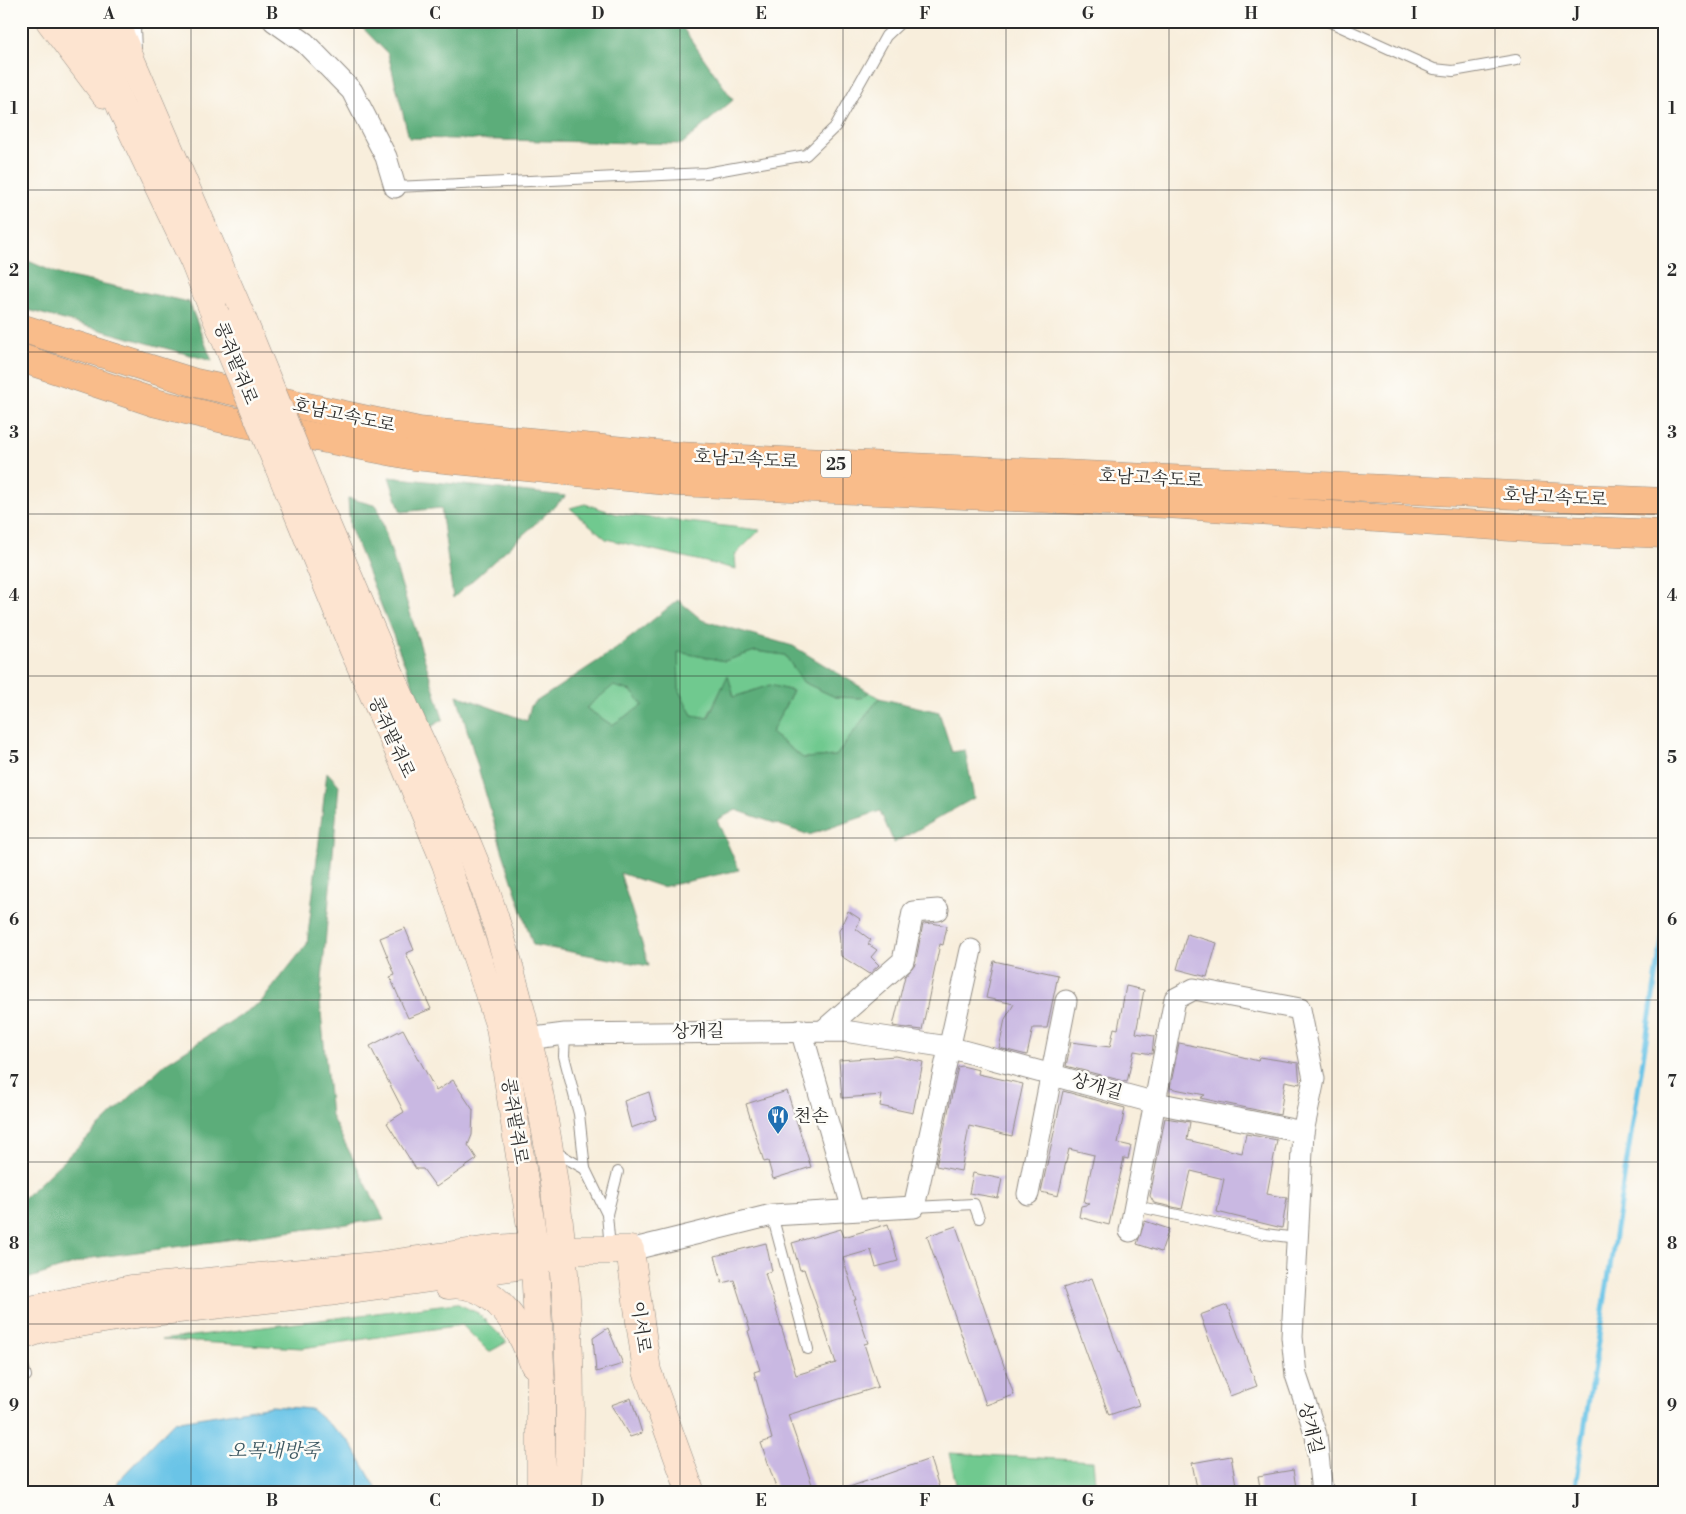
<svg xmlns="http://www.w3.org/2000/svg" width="1686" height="1514" font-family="'Libre Bodoni','Noto Serif KR',serif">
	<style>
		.green { fill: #6fc98f; stroke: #4d7a5d }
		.forest { fill: #5bad7a; stroke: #436c52; fill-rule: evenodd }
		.water { fill: #6ac4e7; stroke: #4a7889 }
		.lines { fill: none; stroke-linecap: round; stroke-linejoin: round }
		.stream { stroke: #6ac4e7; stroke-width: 5 }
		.building { fill: #c9b8e2 }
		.lane-casing { stroke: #928c84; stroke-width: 12 }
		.street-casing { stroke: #928c84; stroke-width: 23 }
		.secondary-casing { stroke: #928c84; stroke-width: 29 }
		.highway-casing { stroke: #928c84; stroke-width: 29 }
		.lane { stroke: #fff; stroke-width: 10 }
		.street { stroke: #fff; stroke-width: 21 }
		.secondary { stroke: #fde4d0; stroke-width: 28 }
		.highway { stroke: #f9bc8a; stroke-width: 28 }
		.secondary-bridge-casing { stroke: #928c84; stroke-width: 29; stroke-linecap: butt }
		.secondary-bridge { stroke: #fde4d0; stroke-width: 28 }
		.grid { fill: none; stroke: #2b2b2b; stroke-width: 1; stroke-opacity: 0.55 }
		.labels { text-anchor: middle; stroke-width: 5; stroke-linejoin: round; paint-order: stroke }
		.shield { fill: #fdfcf7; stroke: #6a6a68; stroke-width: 1 }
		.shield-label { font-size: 16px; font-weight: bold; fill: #2b2b2b }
		.street-label { font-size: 18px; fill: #2b2b2b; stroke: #fdfcf7 }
		.poi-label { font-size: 18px; fill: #2b2b2b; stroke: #fdfcf7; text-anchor: start }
		.water-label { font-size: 19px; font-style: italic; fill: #3e5963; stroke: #fdfcf7 }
		.neatline { fill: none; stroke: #2b2b2b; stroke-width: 2 }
		.grid-label { font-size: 16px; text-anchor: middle; font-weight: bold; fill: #2b2b2b }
	</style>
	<rect width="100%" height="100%" fill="#fdfcf7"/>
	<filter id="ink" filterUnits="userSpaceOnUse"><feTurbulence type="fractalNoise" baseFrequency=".02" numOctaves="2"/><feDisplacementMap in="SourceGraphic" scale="10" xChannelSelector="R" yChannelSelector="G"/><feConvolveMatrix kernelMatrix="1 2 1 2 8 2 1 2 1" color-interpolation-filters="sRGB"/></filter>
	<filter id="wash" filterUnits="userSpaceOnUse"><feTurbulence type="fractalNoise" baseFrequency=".0096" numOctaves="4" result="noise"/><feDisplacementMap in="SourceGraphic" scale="20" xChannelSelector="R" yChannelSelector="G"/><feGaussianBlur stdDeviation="1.12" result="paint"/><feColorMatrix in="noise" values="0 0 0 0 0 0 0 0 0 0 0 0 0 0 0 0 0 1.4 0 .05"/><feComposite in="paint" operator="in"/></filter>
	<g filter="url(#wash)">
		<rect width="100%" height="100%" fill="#f8eedc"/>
		<g class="green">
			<polygon points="585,504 617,514 760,530 735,555 736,569 606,539 570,508"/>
			<polygon points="755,651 785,655 803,682 835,697 861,698 869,692 879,698 836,756 803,758 771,733 793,691 770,685 734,697 728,676 707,718 692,715 679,691 678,652 725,661"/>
			<polygon points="613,685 631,691 644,705 612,725 586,708"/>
			<polygon points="456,1303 478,1313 507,1342 489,1352 462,1325 302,1348 161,1340"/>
			<polygon points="949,1453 1093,1461 1096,1493 958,1493"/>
		</g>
		<g class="forest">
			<polygon points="356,21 678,21 733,100 682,144 409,138 388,54"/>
			<polygon points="21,258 61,275 189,302 212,361 21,308"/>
			<polygon points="389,477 566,496 453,598 441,508 401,512"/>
			<polygon points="348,498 377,506 443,719 430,728 350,527"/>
			<path d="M678 600 702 620 793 646 869 692 861 698 835 697 803 682 785 655 755 651 725 661 678 652 679 691 692 715 708 718 728 675 734 697 770 685 793 691 771 733 803 758 836 756 879 698 939 712 952 752 965 750 974 798 894 843 880 811 809 835 736 810 717 820 739 870 662 887 620 873 649 966 533 945 502 850 457 695 527 721 531 705 616 649ZM613 686 631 691 643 705 612 725 586 708Z"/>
			<polygon points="327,772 339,785 320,1002 331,1116 384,1219 92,1258 21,1281 21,1201 166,1063 261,1002 307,944"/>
		</g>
		<polygon class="water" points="272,1406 311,1409 350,1442 379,1493 113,1493 119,1480 174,1422"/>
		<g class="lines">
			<polyline class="stream" points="1574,1493 1665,921"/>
		</g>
		<g id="blocks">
			<g class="building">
				<polygon points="848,911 860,919 856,929 871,940 868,944 877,950 871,957 879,965 869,974 841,956 839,931"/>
				<polygon points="932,923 947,926 943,945 940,944 922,1030 893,1026 905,976 915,964 923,924"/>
				<polygon points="405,928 414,950 406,953 431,1009 408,1018 390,977 395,975 380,938"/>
				<polygon points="1187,934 1217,943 1207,977 1177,969"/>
				<polygon points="994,961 1058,975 1047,1028 1033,1028 1027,1055 999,1048 1005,1019 1014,1004 986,998"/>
				<polygon points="1126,986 1144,990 1136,1033 1154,1036 1152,1054 1134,1051 1127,1082 1066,1066 1071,1042 1110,1047 1114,1028 1118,1029"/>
				<polygon points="403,1029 436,1091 453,1080 473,1110 472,1135 468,1145 477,1159 436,1187 423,1169 416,1169 387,1123 404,1112 370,1046"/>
				<polygon points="1179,1043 1220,1051 1258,1061 1259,1057 1298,1063 1300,1084 1285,1081 1280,1115 1200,1098 1205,1095 1170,1088"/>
				<polygon points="896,1056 923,1062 913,1113 880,1106 882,1095 842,1098 839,1060"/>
				<polygon points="962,1066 979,1070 978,1074 1023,1084 1012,1136 969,1126 961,1171 936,1166 958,1067"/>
				<polygon points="787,1091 811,1167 773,1179 768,1161 764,1162 746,1104"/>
				<polygon points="1063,1091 1125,1108 1118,1143 1131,1146 1128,1159 1124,1158 1109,1225 1079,1217 1081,1206 1090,1204 1084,1202 1094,1155 1069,1149 1058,1196 1041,1192"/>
				<polygon points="649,1092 656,1119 631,1128 624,1101"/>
				<polygon points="1165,1118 1190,1122 1187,1140 1242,1153 1246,1134 1277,1140 1267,1194 1287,1198 1282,1228 1217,1212 1224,1179 1191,1171 1182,1209 1154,1203 1150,1196"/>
				<polygon points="973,1173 1002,1179 998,1198 969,1193"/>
				<polygon points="1145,1221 1169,1229 1161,1252 1137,1244"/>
				<polygon points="888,1224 898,1261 876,1267 871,1250 843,1258 856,1300 854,1300 868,1343 864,1344 878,1387 788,1415 815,1493 778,1493 761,1443 772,1439 754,1372 760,1370 748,1331 750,1330 734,1280 722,1283 715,1256 766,1243 772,1271 765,1273 796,1375 836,1363 804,1269 800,1270 792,1243 841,1229 844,1237"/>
				<polygon points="956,1226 1014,1395 986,1405 927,1236"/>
				<polygon points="1092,1278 1139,1405 1109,1415 1063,1288"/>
				<polygon points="1227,1305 1257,1386 1230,1396 1200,1315"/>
				<polygon points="608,1328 623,1364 596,1372 593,1338"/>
				<polygon points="631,1398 642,1433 630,1437 611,1405"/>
				<polygon points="1231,1456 1237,1491 1198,1493 1192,1463"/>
				<polygon points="930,1459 941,1493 839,1493 838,1491"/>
				<polygon points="1293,1470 1297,1493 1261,1493 1258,1476"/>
			</g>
		</g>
	</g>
	<g filter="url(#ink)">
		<use href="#blocks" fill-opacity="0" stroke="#928c84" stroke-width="1"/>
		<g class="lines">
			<g class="lane-casing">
				<g id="lane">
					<polyline points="1328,21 1434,69 1453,71 1516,60"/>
					<polyline points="136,50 135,28 141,21"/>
					<polyline points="395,187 706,173 806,155 835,127 886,36 902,21"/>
					<polyline points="565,1034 564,1056 579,1114 585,1169"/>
					<polyline points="552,1150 585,1169 607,1214 610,1249"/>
					<polyline points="1136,1206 1265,1234 1297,1238"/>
					<polyline points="914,1207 974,1204 979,1218"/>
					<polyline points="607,1214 618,1172"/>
					<polyline points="772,1215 808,1349"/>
					<polyline points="21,1358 26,1376"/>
				</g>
			</g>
			<g class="street-casing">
				<g id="street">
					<polyline points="274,21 305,43 352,91 386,157 395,187"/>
					<polyline points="801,1030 853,1210"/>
					<polyline points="823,1031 903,961 913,912 938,910"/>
					<polyline points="527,1039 565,1034 844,1031 948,1047 1156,1103 1303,1132"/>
					<polyline points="1028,1194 1066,1001"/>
					<polyline points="1130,1231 1175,999 1194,989 1300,1009 1314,1079 1303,1132 1292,1337 1296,1375 1316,1435 1322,1493"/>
					<polyline points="630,1250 772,1215 914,1207 971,950"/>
				</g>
			</g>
			<g class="secondary-casing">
				<g id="secondary">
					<polyline points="50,21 105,94"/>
					<polyline points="85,21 121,107 194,261 213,309"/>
					<polyline points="114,21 241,316"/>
					<polyline points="296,508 353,648 405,765 446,864 500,1027 534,1246 541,1384 541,1493"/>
					<path d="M319 508C350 579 379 651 411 721 437 778 465 833 486 892 550 1080 578 1295 568 1493"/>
					<path d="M447 1281 448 1285C495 1279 520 1326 534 1364"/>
					<polyline points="21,1312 132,1289 375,1266 496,1249 534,1246 562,1250 630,1250 647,1371 691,1493"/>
					<polyline points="21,1336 42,1329 135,1314 336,1291 539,1263"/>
				</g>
			</g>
			<g class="highway-casing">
				<g id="highway">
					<polyline points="21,328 196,383 419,431 677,456 1665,502"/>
					<polyline points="21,358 156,403 227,420 414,456 677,482 1166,504 1541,529 1665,534"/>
				</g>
			</g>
			<use href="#lane" class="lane"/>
			<use href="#street" class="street"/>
			<use href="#secondary" class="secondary"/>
			<use href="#highway" class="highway"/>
			<g class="secondary-bridge-casing">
				<g id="secondary-bridge">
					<polyline points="213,309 296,508"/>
					<polyline points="241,316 319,508"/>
				</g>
			</g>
			<use href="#secondary-bridge" class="secondary-bridge"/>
		</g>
	</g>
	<path class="grid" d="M191 21V1493M354 21V1493M517 21V1493M680 21V1493M843 21V1493M1006 21V1493M1169 21V1493M1332 21V1493M1495 21V1493M21 190H1665M21 352H1665M21 514H1665M21 676H1665M21 838H1665M21 1000H1665M21 1162H1665M21 1324H1665"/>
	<defs>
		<g id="restaurant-pin" transform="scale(1.125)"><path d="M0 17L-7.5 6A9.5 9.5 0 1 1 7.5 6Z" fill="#1f6fb2" stroke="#fdfcf7"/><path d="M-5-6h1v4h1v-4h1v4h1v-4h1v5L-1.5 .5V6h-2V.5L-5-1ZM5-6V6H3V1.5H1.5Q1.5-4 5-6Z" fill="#fff"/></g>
	</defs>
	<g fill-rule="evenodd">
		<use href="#restaurant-pin" x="778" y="1116"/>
	</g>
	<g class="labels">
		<rect class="shield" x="821" y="450.5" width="30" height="27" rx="4"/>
		<g class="shield-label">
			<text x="836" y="470">25</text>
		</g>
		<g class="street-label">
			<text transform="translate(236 363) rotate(68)" y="6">콩쥐팥쥐로</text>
			<text transform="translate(344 415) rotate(12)" y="6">호남고속도로</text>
			<text transform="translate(746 459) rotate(3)" y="6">호남고속도로</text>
			<text transform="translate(1151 478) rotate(3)" y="6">호남고속도로</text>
			<text transform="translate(1555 497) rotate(3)" y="6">호남고속도로</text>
			<text transform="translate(392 737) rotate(66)" y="6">콩쥐팥쥐로</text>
			<text transform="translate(698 1031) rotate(-1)" y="6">상개길</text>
			<text transform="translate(1097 1086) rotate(16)" y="6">상개길</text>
			<text transform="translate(515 1121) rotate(81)" y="6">콩쥐팥쥐로</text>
			<text transform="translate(641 1327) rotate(82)" y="6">이서로</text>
			<text transform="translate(1311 1428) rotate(76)" y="6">상개길</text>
		</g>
		<g class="poi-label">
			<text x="794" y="1122">천손</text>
		</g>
		<g class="water-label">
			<text x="274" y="1457">오목내방죽</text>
		</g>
	</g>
	<rect width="1686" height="1514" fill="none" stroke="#fdfcf7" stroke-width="55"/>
	<rect x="28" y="28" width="1630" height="1458" class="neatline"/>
	<g class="grid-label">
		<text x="109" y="19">A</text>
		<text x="272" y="19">B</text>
		<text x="435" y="19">C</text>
		<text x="598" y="19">D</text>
		<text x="761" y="19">E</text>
		<text x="925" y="19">F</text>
		<text x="1088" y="19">G</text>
		<text x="1251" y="19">H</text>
		<text x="1414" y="19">I</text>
		<text x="1577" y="19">J</text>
		<text x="14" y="114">1</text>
		<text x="1672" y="114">1</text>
		<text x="14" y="276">2</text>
		<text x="1672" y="276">2</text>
		<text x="14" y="438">3</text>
		<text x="1672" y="438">3</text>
		<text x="14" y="601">4</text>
		<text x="1672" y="601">4</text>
		<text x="14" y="763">5</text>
		<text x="1672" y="763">5</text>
		<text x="14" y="925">6</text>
		<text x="1672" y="925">6</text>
		<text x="14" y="1087">7</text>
		<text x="1672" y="1087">7</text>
		<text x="14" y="1249">8</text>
		<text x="1672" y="1249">8</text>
		<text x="14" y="1411">9</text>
		<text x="1672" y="1411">9</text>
		<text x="109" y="1506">A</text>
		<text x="272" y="1506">B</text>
		<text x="435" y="1506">C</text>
		<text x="598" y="1506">D</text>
		<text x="761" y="1506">E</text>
		<text x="925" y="1506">F</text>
		<text x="1088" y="1506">G</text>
		<text x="1251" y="1506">H</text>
		<text x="1414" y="1506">I</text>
		<text x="1577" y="1506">J</text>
	</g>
</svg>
